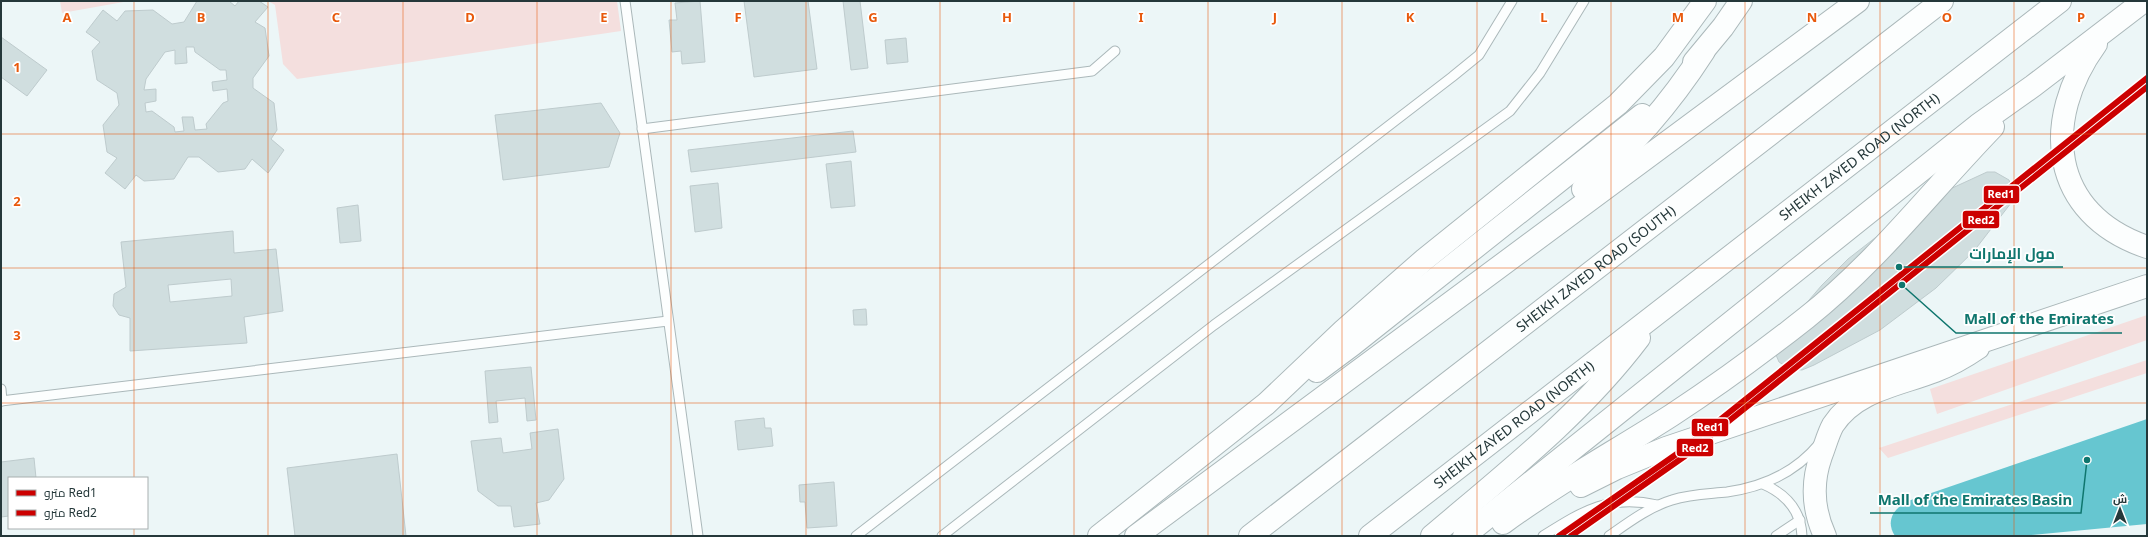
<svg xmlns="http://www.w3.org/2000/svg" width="2148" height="537" font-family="'Noto Sans',Cairo,sans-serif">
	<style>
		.green { fill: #f4dfde }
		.water { fill: #66c6d0 }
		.building { fill: #d0dedf; stroke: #becbcd; fill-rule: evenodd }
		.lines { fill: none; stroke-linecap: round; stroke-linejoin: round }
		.service-casing { stroke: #abb8ba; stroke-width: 11 }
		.tertiary-casing { stroke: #abb8ba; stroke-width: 24 }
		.motorway-casing { stroke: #abb8ba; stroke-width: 24 }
		.service { stroke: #fcfefe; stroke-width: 9 }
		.tertiary { stroke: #fcfefe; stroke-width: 22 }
		.motorway { stroke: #fcfefe; stroke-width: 22 }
		.metro-1-casing { stroke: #fff; stroke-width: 9 }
		.metro-2-casing { stroke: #fff; stroke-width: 9 }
		.metro-1 { stroke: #c00; stroke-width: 6 }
		.metro-2 { stroke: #c00; stroke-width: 6 }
		.grid { fill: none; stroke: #e8590c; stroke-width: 1; stroke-opacity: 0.55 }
		.labels { text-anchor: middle; stroke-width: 3.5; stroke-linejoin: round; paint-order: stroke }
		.street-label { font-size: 14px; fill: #25383a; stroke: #fff }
		.grid-label { font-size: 13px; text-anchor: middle; font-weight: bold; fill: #e8590c; stroke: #fff; stroke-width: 3.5; stroke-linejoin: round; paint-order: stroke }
		.leader { fill: none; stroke: #0f766e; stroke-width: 1.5 }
		.callout-dot { fill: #0f766e; stroke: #fff; stroke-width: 1.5 }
		.callout-label { font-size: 15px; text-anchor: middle; font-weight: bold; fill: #0f766e; stroke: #fff; stroke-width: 3.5; stroke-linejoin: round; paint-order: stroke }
		.line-badge { stroke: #fff; stroke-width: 1.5 }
		.badge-label { font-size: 11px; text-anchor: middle; font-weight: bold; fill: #fff }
	</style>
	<rect width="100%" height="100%" fill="#ecf6f7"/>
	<g class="green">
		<polygon points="60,1 129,1 62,13"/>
		<polygon points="268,1 617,1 621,31 297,79 283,64 275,5"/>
		<polygon points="2147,315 2147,340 1937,414 1930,389"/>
		<polygon points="2147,360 2147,373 1888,458 1879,448"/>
	</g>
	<path class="water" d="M2147 419V524L2022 536H1895C1885 521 1894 508 1908 501Z"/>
	<g class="building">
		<path d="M197 1H229L235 6 239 1H259L268 7 255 22 265 28 269 56 253 78V88L274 103 277 130 271 139 284 150 268 173 252 159 245 169 218 172 199 157H188L174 179 144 181 136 175 125 189 105 173 117 158 107 152 103 125 119 105 117 93 97 80 92 51 100 42 86 32 103 10 117 21 125 11 153 10 172 24 184 22ZM186 47H194L195 52 220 70H226L227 80 212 82 213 91 227 89 228 101 223 103 206 124 207 129 195 130 193 117H182L184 131 175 132 174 127 152 111 146 112 145 103 156 101V89L144 90 146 79 165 52 175 50V64L187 63Z"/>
		<polygon points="700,1 705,62 682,64 681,51 672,52 669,20 677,20 675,3"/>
		<polygon points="744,1 808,1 817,69 754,77"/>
		<polygon points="843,1 860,1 868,68 851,70"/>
		<polygon points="1,37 47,70 27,96 1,77"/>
		<polygon points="906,38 908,62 887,64 885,40"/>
		<polygon points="601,103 620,133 609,167 503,180 495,115"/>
		<polygon points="853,131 856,152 691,172 688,150"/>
		<polygon points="851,161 855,206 831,208 826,164"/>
		<polygon points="1987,172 1995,172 2009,180 2014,195 2011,203 1974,251 1936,288 1880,330 1814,365 1802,370 1790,369 1779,362 1774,350 1797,314 1822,285 1848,259 1889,227 1948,190"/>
		<polygon points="718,183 722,228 695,232 690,186"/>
		<polygon points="358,205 361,241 340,243 337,208"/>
		<path d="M233 231 234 253 276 249 283 311 244 317 247 343 130 351V318L119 315 113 306 114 294 126 287 121 242ZM231 279 232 296 170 302 168 285Z"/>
		<polygon points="866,309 867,325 854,325 853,310"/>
		<polygon points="531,367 536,420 527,421 525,398 496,401 498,422 489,423 485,371"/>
		<polygon points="764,418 765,428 771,428 773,446 738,450 735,421"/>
		<polygon points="558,429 564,479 549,500 536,503 540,524 514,527 511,506 498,506 478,491 471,441 501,438 503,453 532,449 530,433"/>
		<polygon points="397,454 406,536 295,536 287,468"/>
		<polygon points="34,458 36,478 9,478 9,516 1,517 1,462"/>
		<polygon points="834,482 837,526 807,528 805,502 800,502 799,485"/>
	</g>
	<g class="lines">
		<g class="service-casing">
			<g id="service">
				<polyline points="625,1 698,536"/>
				<polyline points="642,129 1092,71 1115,51"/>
				<polyline points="1,389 2,401"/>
				<polyline points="1,401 668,321"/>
				<path d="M1763 484C1786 494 1801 511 1802 536"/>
				<polyline points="856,536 1452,77 1479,55 1512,1"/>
				<polyline points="942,536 1214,325 1510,111 1540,73 1584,1"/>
				<path d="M1543 536C1583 511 1609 494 1657 505"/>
				<path d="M1609 536C1629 522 1649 507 1672 500 1690 494 1708 494 1727 492 1762 487 1795 473 1819 444"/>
				<polyline points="1776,536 1800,520"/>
			</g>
		</g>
		<g class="tertiary-casing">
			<path id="tertiary" d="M1825 536C1813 510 1811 484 1821 456 1825 446 1828 434 1833 425 1856 390 1899 385 1935 371 1951 365 1965 357 1978 348"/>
		</g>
		<g class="motorway-casing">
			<g id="motorway">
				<path d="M2096 44C2041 120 2049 214 2147 247"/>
				<polyline points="1694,62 1723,27 1741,1"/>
				<path d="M1583 189C1631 149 1670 104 1704 51"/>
				<polyline points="1317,371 1352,345 1642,115"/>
				<polyline points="1581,486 1617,468 1666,448 2147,286"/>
				<path d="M1503 523C1557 483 1616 451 1672 415 1718 385 1763 352 1806 318 1876 263 1931 191 1993 127"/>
				<polyline points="1099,536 1266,404 1344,330 1425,259 1618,104 1664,57 1705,1"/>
				<polyline points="1136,536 1858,1"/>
				<path id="s1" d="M1250 536 1942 1"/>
				<path id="s2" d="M1370 536 2060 1"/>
				<path d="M1432 536C1505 474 1581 415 1639 338"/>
				<polyline points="1464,536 1978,125 2033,86 2144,1"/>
			</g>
		</g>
		<use href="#service" class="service"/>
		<use href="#tertiary" class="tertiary"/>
		<use href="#motorway" class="motorway"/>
		<g class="metro-1-casing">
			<polyline id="metro-1" points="1559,536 1681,451 2147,78"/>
		</g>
		<g class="metro-2-casing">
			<polyline id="metro-2" points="1571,536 1685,456 2147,87"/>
		</g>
		<use href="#metro-1" class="metro-1"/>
		<use href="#metro-2" class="metro-2"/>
	</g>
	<path class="grid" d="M134 1V478M268 1V536M403 1V536M537 1V536M671 1V536M806 1V536M940 1V536M1074 1V536M1208 1V536M1342 1V536M1477 1V536M1611 1V536M1745 1V536M1880 1V536M2014 1V536M1 134H2147M1 268H2147M1 403H2147M134 528V536"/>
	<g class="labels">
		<g class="street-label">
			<text dy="5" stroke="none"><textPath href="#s2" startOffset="619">SHEIKH ZAYED ROAD (NORTH)</textPath></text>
			<text dy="5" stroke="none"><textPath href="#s1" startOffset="437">SHEIKH ZAYED ROAD (SOUTH)</textPath></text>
			<text dy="5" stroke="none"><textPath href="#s2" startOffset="182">SHEIKH ZAYED ROAD (NORTH)</textPath></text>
		</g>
	</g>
	<g class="grid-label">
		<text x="67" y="22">A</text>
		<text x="201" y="22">B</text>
		<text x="336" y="22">C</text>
		<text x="470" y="22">D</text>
		<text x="604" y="22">E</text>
		<text x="738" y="22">F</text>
		<text x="873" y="22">G</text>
		<text x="1007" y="22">H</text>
		<text x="1141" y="22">I</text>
		<text x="1275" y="22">J</text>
		<text x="1410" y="22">K</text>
		<text x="1544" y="22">L</text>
		<text x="1678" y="22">M</text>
		<text x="1812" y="22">N</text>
		<text x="1947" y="22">O</text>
		<text x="2081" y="22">P</text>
		<text x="17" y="72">1</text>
		<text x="17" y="206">2</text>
		<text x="17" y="340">3</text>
	</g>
	<path class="leader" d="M1899 267L1961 267H2063M1902 285L1956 333H2122M2087 460L2081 513H1870"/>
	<g class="callout-dot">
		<circle cx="1899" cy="267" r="4"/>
		<circle cx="1902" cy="285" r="4"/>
		<circle cx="2087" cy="460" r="4"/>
	</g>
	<g class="callout-label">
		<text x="2012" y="259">مول الإمارات</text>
		<text x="2039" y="324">Mall of the Emirates</text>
		<text x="1975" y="505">Mall of the Emirates Basin</text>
	</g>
	<g class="line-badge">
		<rect x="1983" y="185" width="37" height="19" rx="4" fill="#c00"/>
		<rect x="1962" y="210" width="38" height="19" rx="4" fill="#c00"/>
		<rect x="1691" y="418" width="38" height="19" rx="4" fill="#c00"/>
		<rect x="1676" y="438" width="38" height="19" rx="4" fill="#c00"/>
	</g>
	<g class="badge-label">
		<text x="2001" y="198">Red1</text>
		<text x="1981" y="224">Red2</text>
		<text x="1710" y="431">Red1</text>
		<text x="1695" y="452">Red2</text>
	</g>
	<rect width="2148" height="537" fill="none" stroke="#25383a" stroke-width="4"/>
	<rect x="8" y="477" width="140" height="52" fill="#ffffff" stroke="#a8afb0"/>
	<rect x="16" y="490" width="20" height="6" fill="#cc0000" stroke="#a8afb0"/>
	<text x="44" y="497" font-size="12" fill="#25383a">مترو Red1</text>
	<rect x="16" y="510" width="20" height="6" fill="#cc0000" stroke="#a8afb0"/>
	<text x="44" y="517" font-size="12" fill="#25383a">مترو Red2</text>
	<g transform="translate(2120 509)" stroke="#ffffff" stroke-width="3" paint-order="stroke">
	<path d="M0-3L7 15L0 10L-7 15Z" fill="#25383a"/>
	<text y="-6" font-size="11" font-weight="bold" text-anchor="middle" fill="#25383a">ش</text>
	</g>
</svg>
